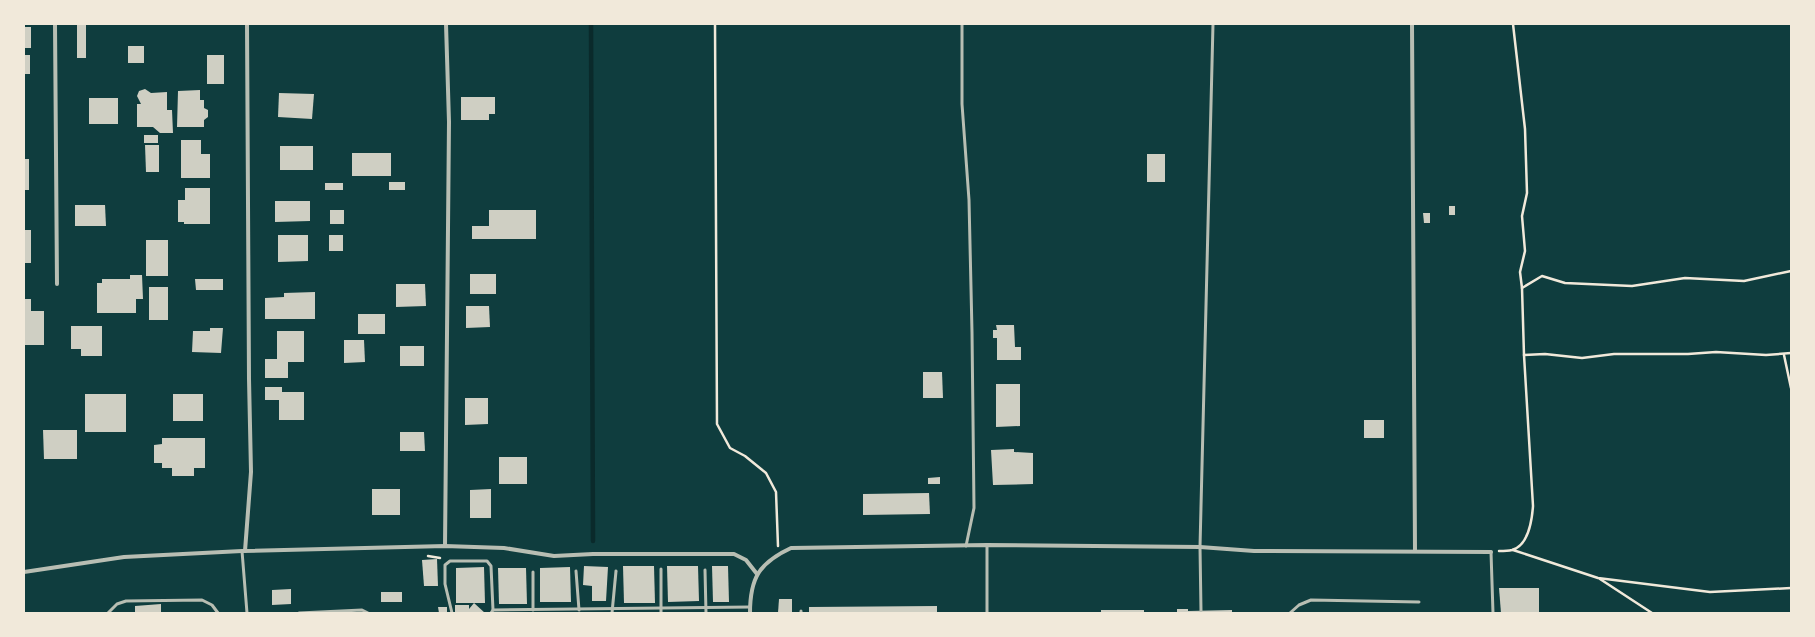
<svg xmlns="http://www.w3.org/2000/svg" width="1815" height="637" font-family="'Exo 2',sans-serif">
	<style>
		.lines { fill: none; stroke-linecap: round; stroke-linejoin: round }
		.stream { stroke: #0a2a2b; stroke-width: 4.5 }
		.building { fill: #cfcfc3 }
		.path { stroke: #f1e9da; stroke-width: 2.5 }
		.service { stroke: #b8beb3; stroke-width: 3 }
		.minor { stroke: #b8beb3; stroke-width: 4 }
	</style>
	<rect width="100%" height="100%" fill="#0f3d3e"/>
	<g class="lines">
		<polyline class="stream" points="591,24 593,541"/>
	</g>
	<g class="building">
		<rect x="77" y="25" width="9" height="33"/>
		<rect x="24" y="27" width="7" height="21"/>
		<rect x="128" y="46" width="16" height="17"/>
		<rect x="24" y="55" width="6" height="19"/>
		<rect x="207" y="55" width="17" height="29"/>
		<polygon points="145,89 151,93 167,92 167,110 172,110 173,133 160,133 153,127 137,127 137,104 141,104 137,96 139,91"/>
		<polygon points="200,90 200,100 204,100 204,108 208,110 208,117 204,120 204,127 177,127 178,91"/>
		<polygon points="279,93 314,94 312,119 278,117"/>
		<polygon points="461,97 495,97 495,114 489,114 489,120 461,120"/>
		<rect x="89" y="98" width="29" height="26"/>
		<rect x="144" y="135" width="14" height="8"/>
		<polygon points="181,140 201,140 201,154 210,154 210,178 181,178"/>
		<polygon points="145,145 159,145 159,172 146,172"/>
		<rect x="280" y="146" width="33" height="24"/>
		<rect x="352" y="153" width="39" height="23"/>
		<rect x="1147" y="154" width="18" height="28"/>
		<rect x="24" y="159" width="5" height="31"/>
		<rect x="389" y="182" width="16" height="8"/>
		<rect x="325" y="183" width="18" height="7"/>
		<polygon points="185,188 210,188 210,224 184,224 184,222 178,222 178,200 185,200"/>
		<polygon points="275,201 310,201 310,221 275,222"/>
		<polygon points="75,205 105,205 106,226 75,226"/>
		<rect x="1449" y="206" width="6" height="9"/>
		<rect x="330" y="210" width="14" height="14"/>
		<polygon points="489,210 536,210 536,239 472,239 472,226 489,226"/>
		<polygon points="1423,213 1430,213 1430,223 1424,223"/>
		<rect x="24" y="230" width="7" height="33"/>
		<polygon points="278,235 308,235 308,261 278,262"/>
		<rect x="329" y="235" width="14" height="16"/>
		<rect x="146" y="240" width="22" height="36"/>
		<rect x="470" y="274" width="26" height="20"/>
		<polygon points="130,275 142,275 143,299 136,299 136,313 97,313 97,283 102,283 102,279 130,279"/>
		<polygon points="195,279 223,279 223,290 196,290"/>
		<polygon points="396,284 425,284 426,306 396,307"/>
		<rect x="149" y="287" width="19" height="33"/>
		<polygon points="315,292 315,319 265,319 265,298 284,297 284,293"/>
		<polygon points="24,299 31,299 31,311 44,311 44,345 24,345"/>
		<polygon points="466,306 489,306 490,327 466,328"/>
		<rect x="358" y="314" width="27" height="20"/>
		<polygon points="996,325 1014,325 1015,347 1021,347 1021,360 997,360 997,338 993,338 993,330 997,330"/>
		<polygon points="71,326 102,326 102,356 81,356 81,349 71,349"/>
		<polygon points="210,328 223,328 221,353 192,352 193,331 210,331"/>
		<polygon points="277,331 304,331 304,362 288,362 288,378 265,378 265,359 277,359"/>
		<polygon points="344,340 364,340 365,362 344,363"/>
		<rect x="400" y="346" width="24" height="20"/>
		<polygon points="923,372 942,372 943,398 923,398"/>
		<polygon points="996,384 1020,384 1020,426 996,427"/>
		<polygon points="265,387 282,387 282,392 304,392 304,420 279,420 279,400 265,400"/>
		<rect x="85" y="394" width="41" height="38"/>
		<rect x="173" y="394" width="30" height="27"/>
		<polygon points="465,398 488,398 488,424 465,425"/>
		<rect x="1364" y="420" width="20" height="18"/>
		<polygon points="43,430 77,430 77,459 44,459"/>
		<polygon points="400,432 424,432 425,451 400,451"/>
		<polygon points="162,438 205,438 205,468 194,468 194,476 172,476 172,468 162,468 162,463 154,463 154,445 162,444"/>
		<polygon points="1014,449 1014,452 1033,453 1033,484 993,485 991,450"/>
		<rect x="499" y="457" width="28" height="27"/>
		<polygon points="940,477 940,484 928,484 928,478"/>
		<rect x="372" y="489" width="28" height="26"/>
		<polygon points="491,489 491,518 470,518 470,490"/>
		<polygon points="929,493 930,514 863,515 863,494"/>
		<polygon points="437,559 438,586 424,586 422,560"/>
		<polygon points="584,566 608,567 606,601 592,601 592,586 583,585"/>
		<polygon points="623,566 654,566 655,603 624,603"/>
		<polygon points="667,566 698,566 699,601 668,602"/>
		<polygon points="712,566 728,566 729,602 713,602"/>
		<polygon points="484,567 485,603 456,603 456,568"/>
		<polygon points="570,567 571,602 540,602 540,568"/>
		<polygon points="498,568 526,568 527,604 499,604"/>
		<polygon points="1499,588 1539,588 1539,613 1501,613"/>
		<polygon points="291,589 291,604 272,605 272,590"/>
		<rect x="381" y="592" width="21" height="10"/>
		<polygon points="779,599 792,599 792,613 778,613"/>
		<polygon points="474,603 485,613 455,613 455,605 469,605 469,609"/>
		<polygon points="161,604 161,612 135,613 135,606"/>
		<polygon points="937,606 937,613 809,613 809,607"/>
		<polygon points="438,607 447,607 447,613 439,613"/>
		<polygon points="1177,609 1188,609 1188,611 1232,610 1232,613 1177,613"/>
		<rect x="1101" y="610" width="43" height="3"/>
	</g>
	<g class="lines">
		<g class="path">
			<polyline points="715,24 717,424 730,448 745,456 766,473 776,492 778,546"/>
			<polyline points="1522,288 1542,276 1565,283 1632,286 1685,278 1744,281 1791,271"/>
			<polyline points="1524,355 1545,354 1582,358 1614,354 1688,354 1716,352 1766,355 1791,353"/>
			<polyline points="1784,355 1791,388"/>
			<polyline points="1513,550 1598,578 1710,592 1791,588"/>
			<path d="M1499 551C1503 551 1508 551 1512 550 1529 545 1532 520 1533 506L1524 355 1522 288 1520 272 1525 251 1522 216 1527 193 1525 129 1513 24"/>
			<polyline points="428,556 440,558"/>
			<polyline points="1600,579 1652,613"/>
		</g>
		<g class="service">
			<polyline points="962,24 962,104 969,200 972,332 974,508 966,546"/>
			<polyline points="987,545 987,613"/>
			<polyline points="242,551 247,613"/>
			<polyline points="1491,552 1493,613"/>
			<polyline points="705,570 706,613"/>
			<polyline points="576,571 579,610"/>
			<polyline points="533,572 533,610"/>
			<polyline points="1201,611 1200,547 1213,24"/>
			<polyline points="108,613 117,604 126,601 202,600 212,605 218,613"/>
			<polyline points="299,613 362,610 368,613"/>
			<polyline points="452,613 445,584 445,565 450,561 487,561 491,566 493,610"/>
			<polyline points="491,613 493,610 750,607"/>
			<polyline points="612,613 616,571"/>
			<polyline points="661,613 661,569"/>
			<polyline points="801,613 801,611"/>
			<polyline points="1290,613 1299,605 1311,600 1419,602"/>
		</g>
		<g class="minor">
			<polyline points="55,24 57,284"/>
			<polyline points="1412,24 1415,550"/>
			<polyline points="445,546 449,122 446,24"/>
			<polyline points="245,551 251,472 249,379 247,24"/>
			<polyline points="24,572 124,557 242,551 445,546 504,548 554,556 593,554 734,554 746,560 757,574"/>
			<path d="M750 613C750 578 759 563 791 548L987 545 1200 547 1254 551 1491 552"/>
		</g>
	</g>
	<rect width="1815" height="637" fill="none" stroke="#f1e9da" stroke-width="50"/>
</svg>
